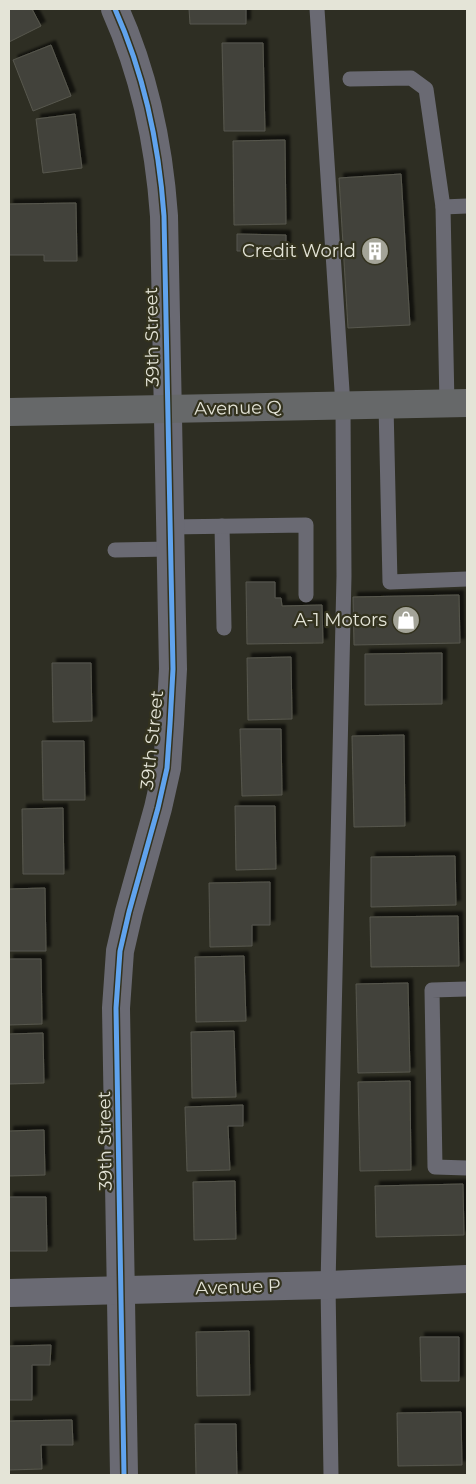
<svg xmlns="http://www.w3.org/2000/svg" width="476" height="1484" font-family="Montserrat,sans-serif">
	<style>
		.building { fill: #43433a; stroke: #57574e; filter: url(#shadow) }
		.lines { fill: none; stroke-linecap: round; stroke-linejoin: round }
		.service { stroke: #6a6a73; stroke-width: 15 }
		.minor { stroke: #6a6a73; stroke-width: 28 }
		.trunk { stroke: #666869; stroke-width: 28 }
		.cycleway-casing { stroke: #33321e; stroke-width: 8 }
		.cycleway { stroke: #60a3ed; stroke-width: 5 }
		.labels { text-anchor: middle; stroke-width: 4.5; stroke-linejoin: round; paint-order: stroke }
		.poi-label { font-size: 18px; fill: #e4e4d7; stroke: #33321e; text-anchor: end }
		.street-label { font-size: 18px; fill: #e4e4d7; stroke: #33321e }
	</style>
	<defs>
		<filter id="shadow"><feDropShadow dx="4.5" dy="-4.5" stdDeviation="1" flood-color="#0009"/></filter>
	</defs>
	<rect width="100%" height="100%" fill="#2e2e23"/>
	<g class="building">
		<polygon points="9,9 32,9 41,26 9,42"/>
		<polygon points="189,9 246,9 246,24 190,24"/>
		<polygon points="222,43 263,43 265,131 224,131"/>
		<polygon points="51,45 71,96 33,111 13,60"/>
		<polygon points="75,114 82,168 43,173 36,119"/>
		<polygon points="285,140 286,224 234,225 233,141"/>
		<polygon points="401,174 410,325 348,328 339,178"/>
		<polygon points="76,203 77,261 44,261 44,255 9,255 9,204"/>
		<polygon points="237,234 286,235 286,259 268,259 268,251 258,251 258,254 244,255 244,251 237,251"/>
		<polygon points="246,582 275,582 275,598 281,598 282,606 322,605 323,643 247,644"/>
		<polygon points="459,595 460,643 354,645 353,597"/>
		<polygon points="442,653 442,704 365,705 365,654"/>
		<polygon points="291,657 292,719 248,720 247,658"/>
		<polygon points="52,663 91,663 92,721 53,722"/>
		<polygon points="240,729 281,729 282,795 242,796"/>
		<polygon points="404,735 405,826 354,827 352,736"/>
		<polygon points="42,741 84,741 85,800 43,800"/>
		<polygon points="235,806 275,806 276,869 236,870"/>
		<polygon points="63,808 64,874 23,874 22,809"/>
		<polygon points="455,856 456,905 371,907 371,857"/>
		<polygon points="270,882 270,925 252,925 252,946 210,947 209,883"/>
		<polygon points="45,888 46,951 9,951 9,889"/>
		<polygon points="458,916 459,966 371,967 370,917"/>
		<polygon points="244,956 246,1021 196,1022 195,957"/>
		<polygon points="9,959 41,959 42,1024 9,1025"/>
		<polygon points="408,983 410,1072 358,1073 356,984"/>
		<polygon points="234,1031 236,1097 192,1098 191,1032"/>
		<polygon points="43,1033 44,1083 9,1084 9,1034"/>
		<polygon points="410,1081 411,1170 360,1171 358,1082"/>
		<polygon points="243,1105 243,1126 228,1126 230,1170 187,1171 185,1107"/>
		<polygon points="44,1130 45,1175 9,1176 9,1131"/>
		<polygon points="235,1181 236,1239 194,1240 193,1182"/>
		<polygon points="463,1184 464,1235 376,1237 375,1186"/>
		<polygon points="9,1197 46,1197 47,1251 9,1251"/>
		<polygon points="249,1331 250,1395 197,1396 196,1332"/>
		<polygon points="420,1337 459,1337 459,1381 421,1381"/>
		<polygon points="51,1345 50,1365 32,1365 32,1400 9,1400 9,1346"/>
		<polygon points="461,1412 462,1465 398,1466 397,1413"/>
		<polygon points="72,1420 73,1445 41,1445 42,1469 9,1470 9,1421"/>
		<polygon points="195,1424 236,1424 237,1475 196,1475"/>
	</g>
	<g class="lines">
		<g class="service">
			<polyline points="317,9 343,406 344,576 328,1285 331,1475"/>
			<polyline points="350,79 411,78 426,89 443,207"/>
			<polyline points="447,404 443,207 467,206"/>
			<polyline points="386,405 390,582 467,579"/>
			<polyline points="222,526 224,628"/>
			<polyline points="169,527 306,525 306,595"/>
			<polyline points="115,550 170,549"/>
			<polyline points="467,989 432,990 435,1167 467,1168"/>
		</g>
		<g class="minor">
			<path d="M115 9C144 74 159 144 164 216L173 669 170 724 167 768 158 808 129 912 120 951 116 1008 124 1475"/>
			<polyline points="9,1293 328,1285 467,1279"/>
		</g>
		<polyline class="trunk" points="9,412 467,403"/>
		<g class="cycleway-casing">
			<path id="cycleway" d="M115 9C144 74 159 144 164 216L173 669 170 724 167 768 158 808 129 912 120 951 116 1008 124 1475"/>
		</g>
		<use href="#cycleway" class="cycleway"/>
	</g>
	<defs>
		<g id="building-disc" transform="scale(1.4375)"><circle r="9.5" fill="#a4a498" stroke="#33321e"/><path d="M-4-6H4V6H1V3H-1V6H-4ZM-2.5-4.3h1.7v1.8h-1.7ZM.8-4.3h1.7v1.8H.8ZM-2.5-1h1.7V.8h-1.7ZM.8-1h1.7V.8H.8Z" fill="#fff"/></g>
		<g id="shop-disc" transform="scale(1.4375)"><circle r="9.5" fill="#a4a498" stroke="#33321e"/><path d="M-5-2.5h2.3a2.7 3.5 0 0 1 5.4 0H5L5.5 6h-11ZM-1.5-2.5h3a1.5 2.3 0 0 0-3 0Z" fill="#fff"/></g>
	</defs>
	<g fill-rule="evenodd">
		<use href="#building-disc" x="375" y="251"/>
		<use href="#shop-disc" x="406" y="620"/>
	</g>
	<g class="labels">
		<g class="poi-label">
			<text x="356" y="257">Credit World</text>
			<text x="387" y="626">A-1 Motors</text>
		</g>
		<g class="street-label">
			<text transform="translate(152 337) rotate(-91)" y="6">39th Street</text>
			<text transform="translate(238 408) rotate(-1)" y="6">Avenue Q</text>
			<text transform="translate(152 740) rotate(-84)" y="6">39th Street</text>
			<text transform="translate(105 1141) rotate(-91)" y="6">39th Street</text>
			<text transform="translate(238 1287) rotate(-2)" y="6">Avenue P</text>
		</g>
	</g>
	<rect width="476" height="1484" fill="none" stroke="#e4e4d7" stroke-width="20"/>
</svg>
